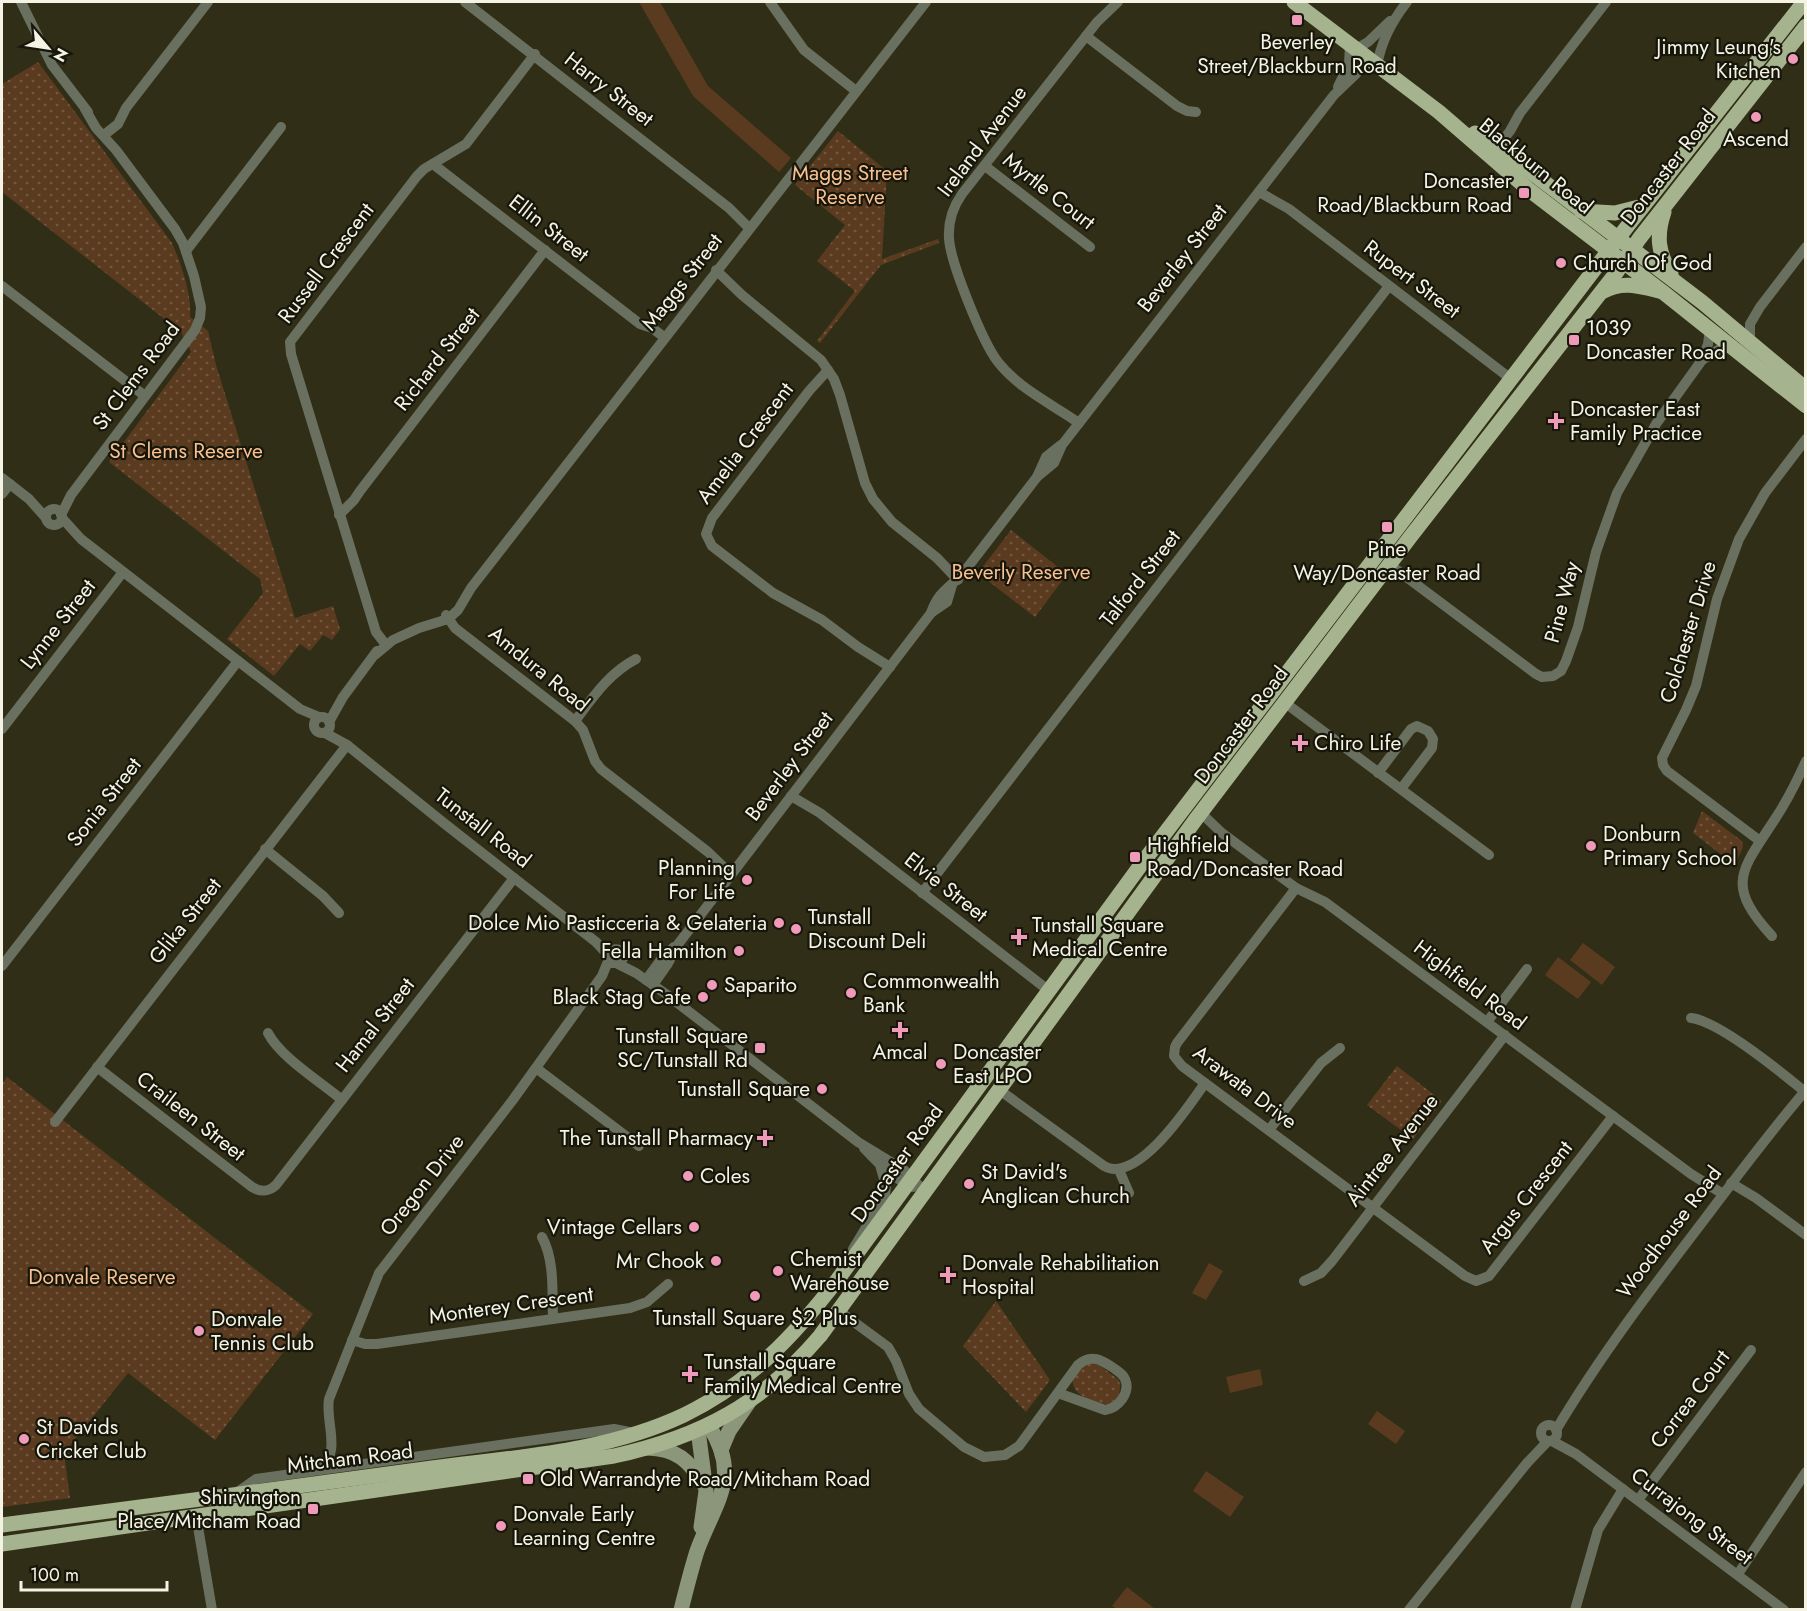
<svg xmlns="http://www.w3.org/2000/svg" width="1807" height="1611" font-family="Jost,sans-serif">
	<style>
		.grass { fill: #5b3b1f }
		.park { fill: url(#park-dots) }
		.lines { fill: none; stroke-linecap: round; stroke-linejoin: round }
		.minor { stroke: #69705f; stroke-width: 10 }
		.secondary { stroke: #8b967a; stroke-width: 15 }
		.primary { stroke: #a5b38f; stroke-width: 15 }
		.poi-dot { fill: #ef9ab8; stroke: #16160b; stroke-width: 2 }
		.labels { text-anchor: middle; stroke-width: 4.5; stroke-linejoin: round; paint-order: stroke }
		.poi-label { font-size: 21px; fill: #f4f3e4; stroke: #16160b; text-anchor: start }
		.street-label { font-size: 21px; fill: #f4f3e4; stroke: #16160b }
		.park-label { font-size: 21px; fill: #fac090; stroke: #16160b }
	</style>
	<defs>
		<pattern id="park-dots" width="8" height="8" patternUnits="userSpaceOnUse" patternTransform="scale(1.5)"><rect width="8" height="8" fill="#5b3b1f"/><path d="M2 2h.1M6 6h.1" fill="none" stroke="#73583f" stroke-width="1.8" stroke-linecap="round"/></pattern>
	</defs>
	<rect width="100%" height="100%" fill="#302e16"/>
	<g class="grass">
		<polygon points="639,2 660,2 708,86 791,158 779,172 693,96"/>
		<polygon points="1583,943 1615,967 1602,985 1570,960"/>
		<polygon points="1558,957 1591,982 1578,999 1545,975"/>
		<polygon points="1209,1263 1223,1271 1206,1300 1192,1293"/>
		<polygon points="1260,1369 1263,1385 1230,1393 1226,1377"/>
		<polygon points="1377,1411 1405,1431 1396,1444 1368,1424"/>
		<polygon points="1206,1471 1244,1497 1230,1517 1193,1491"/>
		<polygon points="1127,1587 1155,1609 1117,1609 1112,1606"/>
	</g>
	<g class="park">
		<path d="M38 62 172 243C181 263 192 295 190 317L208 331 216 365 295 618 333 606 340 629 332 640 323 635 310 651 300 644 274 676 227 639 263 593 260 579 109 462 191 352 181 332 2 192V84Z"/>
		<polygon points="838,131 887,171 882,259 938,239 939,243 881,265 820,343 817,341 855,291 817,261 845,225 795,185"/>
		<polygon points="1011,530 1067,574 1035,617 978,573"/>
		<polygon points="1702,811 1742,841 1743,847 1735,865 1693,833"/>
		<polygon points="1397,1066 1442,1101 1413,1139 1367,1105"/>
		<polygon points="7,1077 313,1314 215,1440 128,1373 64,1453 70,1498 2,1507 2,1084"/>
		<polygon points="996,1301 1050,1380 1026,1412 963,1346"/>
		<path d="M1089 1363 1099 1365 1119 1380C1122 1392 1118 1399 1108 1404 1081 1403 1055 1381 1089 1363Z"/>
	</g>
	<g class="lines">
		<g class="minor">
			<polyline points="21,2 52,65 88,112"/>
			<polyline points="465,2 729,208 749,228"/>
			<polyline points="770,2 804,50 856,91"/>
			<polyline points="1086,36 1177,106 1187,111 1196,112"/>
			<polyline points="1356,49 1368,42 1390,21"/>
			<path d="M1377 66C1381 41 1392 21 1407 2"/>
			<polyline points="1338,87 1349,64 1350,45"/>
			<polyline points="104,135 118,124 126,108 208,2"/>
			<polyline points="1495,150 1510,131 1520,113 1606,2"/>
			<polyline points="433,164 640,324 652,328 664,337"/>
			<polyline points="985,166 1090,247"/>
			<polyline points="1259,192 1289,209 1511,379"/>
			<polyline points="186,251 281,127"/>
			<polyline points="716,270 742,295 821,360 834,379 840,395 865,483 873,499 892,522 937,558 958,580"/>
			<polyline points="2,286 145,396"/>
			<polyline points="1750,341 1750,324 1760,307 1806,247"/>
			<polyline points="1702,360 1718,350 1732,346"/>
			<polyline points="828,370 809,391 712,518 706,534 712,546 773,593 822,620 858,647 890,667"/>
			<path d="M1079 423C1052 404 1019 389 998 362 983 343 950 262 949 238 948 222 953 207 962 194L1097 22 1118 2"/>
			<polyline points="1037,477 1046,457 1061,445"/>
			<polyline points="2,478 29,499 46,518"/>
			<polyline points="2,494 10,484"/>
			<circle cx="54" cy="517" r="8"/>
			<polyline points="61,515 71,495 195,330 200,318 201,307 194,276 183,243 175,229 116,150 96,128 85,109"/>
			<polyline points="339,515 354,500 360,491 545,250"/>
			<polyline points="62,518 81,539 300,709 319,717"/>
			<polyline points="1389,564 1536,674 1542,677 1553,676 1561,671 1566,661 1578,627 1596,552 1617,493 1656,424 1702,360 1708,344 1710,329"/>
			<polyline points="931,613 947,602 952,585"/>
			<polyline points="446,615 455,628 575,721 583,730 595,761 601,769 708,852 731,874"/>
			<polyline points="386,645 376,632 291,354 290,342 417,176 424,169 466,144 535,54"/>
			<polyline points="375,655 393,640 419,628 448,619 458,610 471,588 926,2"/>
			<polyline points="1284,702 1489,855"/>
			<circle cx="322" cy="725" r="8"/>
			<path d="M575 721C593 697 609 673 636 659"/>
			<polyline points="329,722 343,697 377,651"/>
			<polyline points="2,729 123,572"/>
			<path d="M325 733 347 745 445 824 596 942 609 956 611 963H620L624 957C623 951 618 948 613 950L609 956"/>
			<polyline points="1378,773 1411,729 1417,726 1428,731 1433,739 1432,748 1401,789"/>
			<polyline points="791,796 820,813 1048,990"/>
			<polyline points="1201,813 1222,833 1296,888 1325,902 1691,1174 1723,1194"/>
			<polyline points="1760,841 1667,771 1663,765 1662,758 1686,710 1696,686 1717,599 1739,539 1765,493 1806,439"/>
			<polyline points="265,849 323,896 339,913"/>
			<polyline points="1296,888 1177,1043 1175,1047 1174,1056 1182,1066 1465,1276 1476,1281 1489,1276 1613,1116"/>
			<polyline points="922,893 1389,286"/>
			<path d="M1772 936C1724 884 1742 870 1775 819 1787 801 1797 781 1806 761"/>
			<polyline points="618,964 636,973 666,994 858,1142 904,1170 925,1192"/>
			<polyline points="2,966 238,661"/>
			<polyline points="646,980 663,957 674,947"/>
			<path d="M653 985 667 965 679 943 931 613C939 590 949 589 964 572L1037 477 1054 463 1062 445 1334 95 1355 75 1368 59"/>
			<path d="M1691 1018C1719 1021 1781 1072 1804 1091"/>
			<polyline points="1487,1022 1527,969"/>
			<path d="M268 1033C280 1057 321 1082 342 1100"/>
			<path d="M97 1067 252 1187C260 1192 269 1192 276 1185L514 878"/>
			<polyline points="536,1068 639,1146"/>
			<path d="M998 1089 1104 1166C1137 1185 1189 1106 1205 1083"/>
			<polyline points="55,1122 347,745"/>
			<polyline points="1269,1130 1321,1063 1340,1048"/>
			<path d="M864 1148C879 1164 893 1178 913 1187"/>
			<polyline points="1119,1170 1129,1193"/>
			<polyline points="1731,1183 1756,1198 1806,1235"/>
			<path d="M542 1237C555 1261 552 1293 553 1319"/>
			<polyline points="853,1249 885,1196 886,1186 880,1165"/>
			<polyline points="1304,1281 1321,1273 1332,1261 1505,1035"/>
			<path d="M839 1311 888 1347 896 1361 909 1394 919 1409 964 1447 984 1457 1005 1455 1019 1446 1078 1365C1091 1353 1102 1360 1115 1369 1119 1372 1123 1374 1125 1379 1131 1393 1118 1408 1105 1410L1058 1393"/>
			<polyline points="352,1340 365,1344 377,1344 630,1308 647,1302 668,1284"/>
			<circle cx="1549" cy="1433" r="8"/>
			<path d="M1556 1430C1600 1356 1652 1288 1704 1220 1737 1176 1770 1132 1806 1090"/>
			<polyline points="1552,1441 1576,1454 1784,1610"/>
			<path d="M320 1469C342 1452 325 1422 329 1399L379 1273 512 1101 602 976 609 959"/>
			<polyline points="236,1493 256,1479 614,1429 634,1433"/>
			<polyline points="1638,1500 1751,1350"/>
			<polyline points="196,1515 212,1610"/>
			<polyline points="1738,1574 1806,1472"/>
			<polyline points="1409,1610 1527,1463 1547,1442"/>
			<polyline points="1575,1610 1598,1530 1623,1489"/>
		</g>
		<g class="secondary">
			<polyline points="698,1430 706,1491 701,1527"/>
			<path d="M647 1448C677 1449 689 1460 704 1485"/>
			<polyline points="721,1450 729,1431 749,1402"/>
			<path d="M681 1610C686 1590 691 1570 697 1551 715 1502 742 1477 709 1426"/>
		</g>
		<g class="primary">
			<polyline points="1294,2 1439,112 1528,189 1664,293 1806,406"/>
			<polyline points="1475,133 1498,147 1702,302 1806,389"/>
			<polyline points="1581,211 1615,213 1643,206"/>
			<path d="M1664 212C1656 236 1658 253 1671 274"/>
			<path d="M1604 291C1622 281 1639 286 1659 291"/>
			<path d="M2 1525C145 1506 289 1488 432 1468 516 1457 606 1452 684 1415 750 1383 794 1336 838 1279L1143 862 1626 228 1804 2"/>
			<path d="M2 1544 614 1456C701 1437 762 1404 820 1336L1196 819 1411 536 1616 273 1639 239 1806 26"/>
		</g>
	</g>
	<g class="poi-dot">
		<rect x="1291" y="14" width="12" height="12" rx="3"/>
		<circle cx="1793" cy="59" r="6"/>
		<circle cx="1756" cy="117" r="6"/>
		<rect x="1518" y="187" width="12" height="12" rx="3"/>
		<circle cx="1561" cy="263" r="6"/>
		<rect x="1568" y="334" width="12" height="12" rx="3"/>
		<path d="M1553 412h6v6h6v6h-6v6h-6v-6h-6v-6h6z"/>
		<rect x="1381" y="521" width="12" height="12" rx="3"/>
		<path d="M1297 734h6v6h6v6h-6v6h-6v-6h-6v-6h6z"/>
		<circle cx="1591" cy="846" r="6"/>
		<rect x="1129" y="851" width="12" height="12" rx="3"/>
		<circle cx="747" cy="880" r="6"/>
		<circle cx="779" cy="923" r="6"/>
		<circle cx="796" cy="929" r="6"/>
		<path d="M1016 928h6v6h6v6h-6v6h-6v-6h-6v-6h6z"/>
		<circle cx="739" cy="951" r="6"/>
		<circle cx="712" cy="985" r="6"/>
		<circle cx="851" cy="993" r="6"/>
		<circle cx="703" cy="997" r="6"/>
		<path d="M897 1021h6v6h6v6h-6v6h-6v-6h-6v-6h6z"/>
		<rect x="754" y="1042" width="12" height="12" rx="3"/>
		<circle cx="941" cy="1064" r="6"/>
		<circle cx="822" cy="1089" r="6"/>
		<path d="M762 1129h6v6h6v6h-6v6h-6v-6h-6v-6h6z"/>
		<circle cx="688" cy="1176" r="6"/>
		<circle cx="969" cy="1184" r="6"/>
		<circle cx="694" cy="1227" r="6"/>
		<circle cx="716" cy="1261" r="6"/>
		<circle cx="778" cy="1271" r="6"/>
		<path d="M945 1266h6v6h6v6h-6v6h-6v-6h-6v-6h6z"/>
		<circle cx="755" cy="1296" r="6"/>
		<circle cx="199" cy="1331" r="6"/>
		<path d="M687 1365h6v6h6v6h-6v6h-6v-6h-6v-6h6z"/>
		<circle cx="24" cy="1439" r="6"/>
		<rect x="522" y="1473" width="12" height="12" rx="3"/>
		<rect x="307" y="1503" width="12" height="12" rx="3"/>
		<circle cx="501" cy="1526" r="6"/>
	</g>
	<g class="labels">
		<g class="poi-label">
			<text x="1297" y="49" text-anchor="middle">Beverley<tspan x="1297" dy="24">Street/Blackburn Road</tspan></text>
			<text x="1781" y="54" text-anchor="end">Jimmy Leung's<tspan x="1781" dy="24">Kitchen</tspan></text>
			<text x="1756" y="146" text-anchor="middle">Ascend</text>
			<text x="1512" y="188" text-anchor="end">Doncaster<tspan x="1512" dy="24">Road/Blackburn Road</tspan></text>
			<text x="1573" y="270">Church Of God</text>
			<text x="1586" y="335">1039<tspan x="1586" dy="24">Doncaster Road</tspan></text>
			<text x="1570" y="416">Doncaster East<tspan x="1570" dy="24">Family Practice</tspan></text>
			<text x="1387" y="556" text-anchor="middle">Pine<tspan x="1387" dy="24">Way/Doncaster Road</tspan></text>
			<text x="1314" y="750">Chiro Life</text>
			<text x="1603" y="841">Donburn<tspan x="1603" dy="24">Primary School</tspan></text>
			<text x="1147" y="852">Highfield<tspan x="1147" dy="24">Road/Doncaster Road</tspan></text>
			<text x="735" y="875" text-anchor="end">Planning<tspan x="735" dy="24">For Life</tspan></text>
			<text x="808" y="924">Tunstall<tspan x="808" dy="24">Discount Deli</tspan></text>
			<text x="767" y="930" text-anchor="end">Dolce Mio Pasticceria &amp; Gelateria</text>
			<text x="1032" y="932">Tunstall Square<tspan x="1032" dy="24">Medical Centre</tspan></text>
			<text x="727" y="958" text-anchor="end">Fella Hamilton</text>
			<text x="863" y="988">Commonwealth<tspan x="863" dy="24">Bank</tspan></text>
			<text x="724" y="992">Saparito</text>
			<text x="691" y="1004" text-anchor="end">Black Stag Cafe</text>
			<text x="748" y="1043" text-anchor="end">Tunstall Square<tspan x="748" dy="24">SC/Tunstall Rd</tspan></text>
			<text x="900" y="1059" text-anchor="middle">Amcal</text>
			<text x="953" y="1059">Doncaster<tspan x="953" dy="24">East LPO</tspan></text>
			<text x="810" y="1096" text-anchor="end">Tunstall Square</text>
			<text x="753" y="1145" text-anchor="end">The Tunstall Pharmacy</text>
			<text x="981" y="1179">St David's<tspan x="981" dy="24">Anglican Church</tspan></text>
			<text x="700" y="1183">Coles</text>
			<text x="682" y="1234" text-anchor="end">Vintage Cellars</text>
			<text x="790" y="1266">Chemist<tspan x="790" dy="24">Warehouse</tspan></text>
			<text x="704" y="1268" text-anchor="end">Mr Chook</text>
			<text x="962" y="1270">Donvale Rehabilitation<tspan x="962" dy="24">Hospital</tspan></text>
			<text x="755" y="1325" text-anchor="middle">Tunstall Square $2 Plus</text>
			<text x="211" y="1326">Donvale<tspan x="211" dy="24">Tennis Club</tspan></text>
			<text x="704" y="1369">Tunstall Square<tspan x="704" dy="24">Family Medical Centre</tspan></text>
			<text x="36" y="1434">St Davids<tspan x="36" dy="24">Cricket Club</tspan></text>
			<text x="540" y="1486">Old Warrandyte Road/Mitcham Road</text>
			<text x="301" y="1504" text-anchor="end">Shirvington<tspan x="301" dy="24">Place/Mitcham Road</tspan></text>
			<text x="513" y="1521">Donvale Early<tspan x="513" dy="24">Learning Centre</tspan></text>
		</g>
		<g class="street-label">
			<text transform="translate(609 89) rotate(38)" y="7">Harry Street</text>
			<text transform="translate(982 141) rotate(-53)" y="7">Ireland Avenue</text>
			<text transform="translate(1536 166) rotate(39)" y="7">Blackburn Road</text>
			<text transform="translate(1668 167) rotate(-52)" y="7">Doncaster Road</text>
			<text transform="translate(1049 191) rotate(38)" y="7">Myrtle Court</text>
			<text transform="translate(549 228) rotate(38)" y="7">Ellin Street</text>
			<text transform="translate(1182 258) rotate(-52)" y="7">Beverley Street</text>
			<text transform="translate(326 263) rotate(-53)" y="7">Russell Crescent</text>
			<text transform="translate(1412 279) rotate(37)" y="7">Rupert Street</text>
			<text transform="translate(682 282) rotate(-52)" y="7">Maggs Street</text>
			<text transform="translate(437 359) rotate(-52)" y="7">Richard Street</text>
			<text transform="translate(136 376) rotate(-53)" y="7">St Clems Road</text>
			<text transform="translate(745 443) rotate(-53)" y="7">Amelia Crescent</text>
			<text transform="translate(1140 578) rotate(-52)" y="7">Talford Street</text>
			<text transform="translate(1562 602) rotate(-75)" y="7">Pine Way</text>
			<text transform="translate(58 624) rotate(-52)" y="7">Lynne Street</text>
			<text transform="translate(1688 632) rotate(-73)" y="7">Colchester Drive</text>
			<text transform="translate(539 669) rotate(39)" y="7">Amdura Road</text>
			<text transform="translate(1241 725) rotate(-53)" y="7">Doncaster Road</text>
			<text transform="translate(789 766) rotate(-53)" y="7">Beverley Street</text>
			<text transform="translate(104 802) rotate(-52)" y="7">Sonia Street</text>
			<text transform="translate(483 828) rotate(38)" y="7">Tunstall Road</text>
			<text transform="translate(946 887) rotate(38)" y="7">Elvie Street</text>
			<text transform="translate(185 921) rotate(-52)" y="7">Glika Street</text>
			<text transform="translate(1470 985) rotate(37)" y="7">Highfield Road</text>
			<text transform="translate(375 1025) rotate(-52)" y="7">Hamal Street</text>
			<text transform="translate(1245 1087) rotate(37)" y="7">Arawata Drive</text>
			<text transform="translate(191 1116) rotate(38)" y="7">Craileen Street</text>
			<text transform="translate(1392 1150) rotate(-52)" y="7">Aintree Avenue</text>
			<text transform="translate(897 1163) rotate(-54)" y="7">Doncaster Road</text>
			<text transform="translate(422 1185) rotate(-52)" y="7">Oregon Drive</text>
			<text transform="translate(1526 1197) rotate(-52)" y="7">Argus Crescent</text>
			<text transform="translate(1669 1232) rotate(-53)" y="7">Woodhouse Road</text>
			<text transform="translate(511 1305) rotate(-8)" y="7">Monterey Crescent</text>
			<text transform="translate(1690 1399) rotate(-53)" y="7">Correa Court</text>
			<text transform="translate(350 1458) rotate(-7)" y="7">Mitcham Road</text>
			<text transform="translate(1692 1516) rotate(37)" y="7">Currajong Street</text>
		</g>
		<g class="park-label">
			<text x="850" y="180">Maggs Street<tspan x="850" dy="24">Reserve</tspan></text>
			<text x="186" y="458">St Clems Reserve</text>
			<text x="1021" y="579">Beverly Reserve</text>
			<text x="102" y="1284">Donvale Reserve</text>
		</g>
	</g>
	<rect width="1807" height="1611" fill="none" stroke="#f4f3e4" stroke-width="6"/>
	<g transform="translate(48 48) rotate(119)" stroke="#16160b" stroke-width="4.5" paint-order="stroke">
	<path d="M0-4.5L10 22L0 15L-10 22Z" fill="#f4f3e4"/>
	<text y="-9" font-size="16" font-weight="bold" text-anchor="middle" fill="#f4f3e4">N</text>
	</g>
	<path d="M21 1581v9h146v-9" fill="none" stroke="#f4f3e4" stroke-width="3"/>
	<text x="30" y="1581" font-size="18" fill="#f4f3e4" stroke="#16160b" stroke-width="4.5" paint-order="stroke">100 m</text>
</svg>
